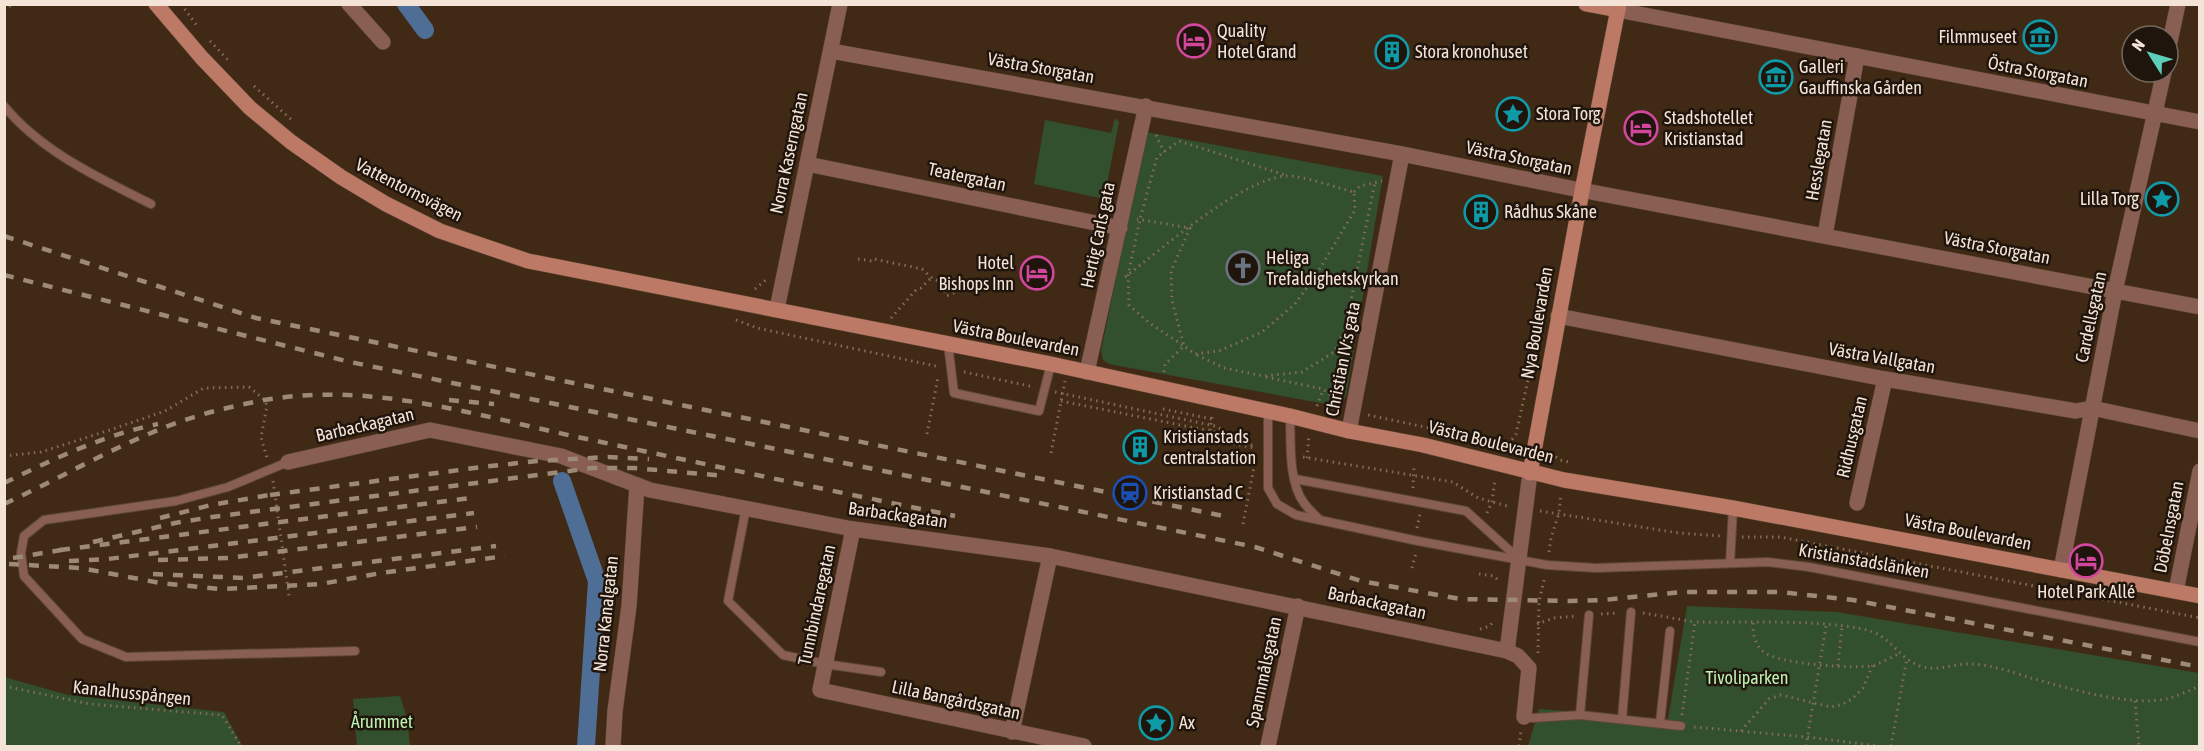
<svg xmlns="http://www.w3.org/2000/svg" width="2204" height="751" font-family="'Asap Condensed',sans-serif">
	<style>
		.green { fill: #324f2e }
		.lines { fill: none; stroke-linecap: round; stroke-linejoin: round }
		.canal { stroke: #4f6e95; stroke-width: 18 }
		.lane-casing { stroke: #5e4834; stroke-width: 10 }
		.street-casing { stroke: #5e4834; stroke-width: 16 }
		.secondary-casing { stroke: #5e4834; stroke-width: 16 }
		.path { stroke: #826d5b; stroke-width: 3; stroke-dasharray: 1.5 4.5; stroke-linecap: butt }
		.lane { stroke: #8a5f53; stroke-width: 8 }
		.street { stroke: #8a5f53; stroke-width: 15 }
		.secondary { stroke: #bc7966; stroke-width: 15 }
		.rail { stroke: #9c8978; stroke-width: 4.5; stroke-dasharray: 10 10; stroke-linecap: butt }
		.labels { text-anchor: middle; stroke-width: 5; stroke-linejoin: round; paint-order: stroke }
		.poi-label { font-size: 18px; fill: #f4e4d7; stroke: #20150c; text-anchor: start }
		.street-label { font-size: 18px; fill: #f4e4d7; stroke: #20150c }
		.park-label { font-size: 18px; fill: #bcf2b2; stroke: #20150c }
	</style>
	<rect width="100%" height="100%" fill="#412a15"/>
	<g class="green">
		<polygon points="1115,118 1119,122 1104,199 1034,184 1045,120 1111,133"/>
		<polygon points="1146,132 1383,176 1346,396 1340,405 1331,405 1109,364 1103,360 1101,351"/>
		<polygon points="1687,606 1837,612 2199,673 2199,746 1528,746 1539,709 1668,719"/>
		<polygon points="4,677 68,695 224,712 242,746 5,746"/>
		<polygon points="400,696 407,718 410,746 357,746 353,699"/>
	</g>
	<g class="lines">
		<g class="canal">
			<polyline points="406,4 425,30"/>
			<polyline points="562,481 597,581 586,746"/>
		</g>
		<g class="lane-casing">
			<g id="lane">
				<path d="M4 106C42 152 99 178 151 204"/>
				<polyline points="948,344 954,393 1039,411 1051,364"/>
				<polyline points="1268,411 1268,488 1277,504 1296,515 1418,541 1547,565 1596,568 1768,562 1809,567 2200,642"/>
				<path d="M1290 416C1291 441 1288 482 1304 503 1309 510 1315 515 1320 520"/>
				<polyline points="288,462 228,487 176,501 44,520 24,536 21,553 24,576 82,639 126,657 355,651"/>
				<polyline points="1295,479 1466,511 1519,559"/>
				<polyline points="746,508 728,601 783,655 825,664 881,672"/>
				<polyline points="1730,563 1733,508"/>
				<polyline points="1580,715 1589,615"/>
				<polyline points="1524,717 1533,718 1580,715 1681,726"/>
				<polyline points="1622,719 1631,612"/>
				<polyline points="1660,723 1670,631"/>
			</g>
		</g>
		<g class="street-casing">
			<g id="street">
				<polyline points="349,4 383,42"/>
				<polyline points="1618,10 2200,122"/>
				<polyline points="831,51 1402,154 1570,188 2200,307"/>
				<polyline points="2168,51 2178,4"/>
				<polyline points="807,164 1120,228"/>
				<polyline points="1825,235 1857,56"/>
				<polyline points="777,309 840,4"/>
				<polyline points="1558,316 1885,379 2076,411 2092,408 2200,431"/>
				<polyline points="1087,372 1146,106"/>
				<polyline points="1349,431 1402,154"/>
				<polyline points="288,462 430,430 561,456 650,490 853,529 1050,556 1507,651 1518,656 1529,668 1524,717"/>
				<polyline points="1857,503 1885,379"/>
				<polyline points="853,529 820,690 1084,746"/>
				<polyline points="2061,570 2115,291 2164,72"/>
				<polyline points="2176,591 2200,471"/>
				<polyline points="1507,651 1530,473"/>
				<polyline points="1012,732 1050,556"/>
				<polyline points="613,746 615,711 629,606 637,485"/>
				<polyline points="1268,746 1298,606"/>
			</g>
		</g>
		<g class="secondary-casing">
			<g id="secondary">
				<polyline points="156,4 202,58 250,108 291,142 341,177 386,204 440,231 528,261 1051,364 1290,416 1349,431 1423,445 1564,480 1733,508 2200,596"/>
				<polyline points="1586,4 1618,10"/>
				<polyline points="1530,473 1582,191 1619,4"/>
			</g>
		</g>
		<g class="path">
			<polyline points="181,4 198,27"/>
			<polyline points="4,10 13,4"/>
			<polyline points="210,41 228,60"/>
			<polyline points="254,86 294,122"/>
			<polyline points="1156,135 1164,152"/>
			<polyline points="1354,192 1360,186 1382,181"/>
			<polyline points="858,259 872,261 874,259 922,269 933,279 939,281 950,278 961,280"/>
			<path d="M1125 277C1162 249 1242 178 1287 176 1300 175 1338 188 1354 192L1355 210 1316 275 1295 304 1262 332 1219 351 1195 354 1184 346 1172 301 1171 271 1190 228 1137 219"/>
			<polyline points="941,280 946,296 959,291 954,279"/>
			<polyline points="755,289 766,280"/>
			<polyline points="891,318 916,290 921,288 931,278"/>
			<polyline points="736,320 757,328 940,367"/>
			<polyline points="1197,355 1224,368 1264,376 1302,372 1334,352 1345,330 1375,182"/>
			<polyline points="964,372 1034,387"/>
			<polyline points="1164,372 1165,364 1184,346 1148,322 1129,305 1128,275 1140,219 1157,157 1179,141 1285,175"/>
			<polyline points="1266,377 1323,389 1338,401"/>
			<polyline points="1055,392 1215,426 1255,447"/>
			<polyline points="1061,401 1210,431"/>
			<polyline points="1317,406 1323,390"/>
			<polyline points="1163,409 1212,419"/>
			<polyline points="1368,415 1501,443"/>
			<polyline points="1212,417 1210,431 1221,433 1219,441 1255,448"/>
			<polyline points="927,434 938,377"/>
			<polyline points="1500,449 1501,443 1511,441 1516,434 1536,344"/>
			<polyline points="1051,453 1065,381"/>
			<polyline points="1551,453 1560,460 1569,462 1568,465"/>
			<polyline points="4,456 41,452 113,429 165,411 204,388 249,387 265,400 267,406 261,437 267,458"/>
			<polyline points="1303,457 1453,482 1478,498 1510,507"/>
			<polyline points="1307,458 1309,435"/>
			<polyline points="273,481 289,596"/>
			<polyline points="1413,488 1414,466"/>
			<polyline points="1237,498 1248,500"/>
			<polyline points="1540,511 1679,533 1721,536"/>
			<polyline points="1487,513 1492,502 1495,479"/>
			<polyline points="1243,524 1254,467"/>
			<polyline points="1417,528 1420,514"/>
			<polyline points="1742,537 1780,537 2200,618"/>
			<polyline points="1549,552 1551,538 1559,513 1561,494"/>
			<polyline points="1412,568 1416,553"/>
			<polyline points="1479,574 1494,576 1500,582"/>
			<polyline points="1643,613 1695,622"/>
			<polyline points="1601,614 1619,613"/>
			<path d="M1753 623C1753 635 1755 645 1764 652 1778 664 1857 670 1875 665 1883 662 1892 657 1900 653"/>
			<polyline points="1537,624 1554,618 1577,616"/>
			<polyline points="1480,629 1490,626 1494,620"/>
			<polyline points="1538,653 1539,601 1545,576"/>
			<polyline points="1838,666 1842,626"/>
			<polyline points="4,686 90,704 222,715 241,746"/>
			<polyline points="2135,701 2139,746"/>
			<path d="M1682 715 1695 622C1747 623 1813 619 1863 629 1892 635 1896 657 1920 666 1937 672 1951 664 1969 664 1989 664 2012 672 2031 678 2068 688 2132 708 2170 698 2180 695 2190 690 2200 686"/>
			<polyline points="1694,727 1807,737 1878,746"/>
			<polyline points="1741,731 1769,699 1781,695 1831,707 1843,704 1852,699 1863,688 1873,665"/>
			<polyline points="1519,746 1521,731"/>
			<polyline points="1806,746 1826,626"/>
			<polyline points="1891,746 1907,658"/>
		</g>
		<use href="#lane" class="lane"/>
		<use href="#street" class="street"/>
		<use href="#secondary" class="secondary"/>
		<g class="rail">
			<polyline points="4,236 256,318 1228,517"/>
			<polyline points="4,275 350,362 1255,547 1361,581 1460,599 1570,601 1604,600 1681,592 1780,592 1853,600 2200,667"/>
			<polyline points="449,400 494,404"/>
			<path d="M4 483C54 459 103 435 158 424"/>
			<polyline points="270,495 482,467 537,461 608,457 649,459"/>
			<path d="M4 504C54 481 101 454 151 433 187 417 227 407 265 400 375 381 480 417 587 439 709 465 832 491 955 516"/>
			<polyline points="160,518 211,505 275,494"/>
			<polyline points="93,542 175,523 212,517 592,468 633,468 726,476"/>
			<polyline points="60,550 470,498"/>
			<polyline points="13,558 67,549"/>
			<polyline points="158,560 228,558 477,527"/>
			<polyline points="69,561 108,559 474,513"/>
			<polyline points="9,564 81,568 160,583 220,589 321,584 381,573 505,556"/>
			<polyline points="153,574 243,578 496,546"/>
		</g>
	</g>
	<defs>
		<g id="museum-ring" transform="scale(1.725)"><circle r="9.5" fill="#20150c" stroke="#0f9aa8" stroke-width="1.5"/><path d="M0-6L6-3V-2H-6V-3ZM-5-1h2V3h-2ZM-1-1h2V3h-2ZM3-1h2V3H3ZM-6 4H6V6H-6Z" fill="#0f9aa8"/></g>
		<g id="hotel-ring" transform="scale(1.725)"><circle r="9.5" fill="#20150c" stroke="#d1479c" stroke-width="1.5"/><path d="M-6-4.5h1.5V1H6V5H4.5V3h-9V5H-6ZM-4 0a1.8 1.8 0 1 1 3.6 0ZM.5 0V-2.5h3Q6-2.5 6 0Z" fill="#d1479c"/></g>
		<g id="building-ring" transform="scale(1.725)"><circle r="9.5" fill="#20150c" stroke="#0f9aa8" stroke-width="1.5"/><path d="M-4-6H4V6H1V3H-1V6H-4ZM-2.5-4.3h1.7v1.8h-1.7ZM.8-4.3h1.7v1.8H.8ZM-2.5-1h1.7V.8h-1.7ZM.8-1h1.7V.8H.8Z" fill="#0f9aa8"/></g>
		<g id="sight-ring" transform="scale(1.725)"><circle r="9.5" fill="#20150c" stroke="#0f9aa8" stroke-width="1.5"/><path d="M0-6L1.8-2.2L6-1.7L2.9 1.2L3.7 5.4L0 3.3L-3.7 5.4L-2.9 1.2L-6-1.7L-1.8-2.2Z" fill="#0f9aa8"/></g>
		<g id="church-ring" transform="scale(1.725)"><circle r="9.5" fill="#20150c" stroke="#6b7280" stroke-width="1.5"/><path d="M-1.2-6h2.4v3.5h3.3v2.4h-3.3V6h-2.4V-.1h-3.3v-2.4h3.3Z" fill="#6b7280"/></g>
		<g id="station-ring" transform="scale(1.725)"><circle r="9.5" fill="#20150c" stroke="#1a4fb4" stroke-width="1.5"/><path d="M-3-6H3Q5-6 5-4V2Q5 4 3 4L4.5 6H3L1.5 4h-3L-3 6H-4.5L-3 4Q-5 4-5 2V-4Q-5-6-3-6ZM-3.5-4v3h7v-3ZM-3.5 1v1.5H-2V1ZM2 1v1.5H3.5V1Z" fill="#1a4fb4"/></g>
	</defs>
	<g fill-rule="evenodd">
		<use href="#museum-ring" x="2040" y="37"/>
		<use href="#hotel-ring" x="1194" y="41"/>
		<use href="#building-ring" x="1392" y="52"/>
		<use href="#museum-ring" x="1776" y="77"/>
		<use href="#sight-ring" x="1513" y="114"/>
		<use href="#hotel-ring" x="1641" y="128"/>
		<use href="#sight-ring" x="2162" y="199"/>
		<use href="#building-ring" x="1481" y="212"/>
		<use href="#church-ring" x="1243" y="268"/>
		<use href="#hotel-ring" x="1037" y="273"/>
		<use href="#building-ring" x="1140" y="447"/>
		<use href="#station-ring" x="1130" y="493"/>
		<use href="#hotel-ring" x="2086" y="561"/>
		<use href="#sight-ring" x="1156" y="723"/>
	</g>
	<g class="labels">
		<g class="poi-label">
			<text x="1217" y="37">Quality<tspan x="1217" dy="21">Hotel Grand</tspan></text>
			<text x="2017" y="43" text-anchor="end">Filmmuseet</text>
			<text x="1415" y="58">Stora kronohuset</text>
			<text x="1799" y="73">Galleri<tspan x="1799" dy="21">Gauffinska Gården</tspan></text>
			<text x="1536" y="120">Stora Torg</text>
			<text x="1664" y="124">Stadshotellet<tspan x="1664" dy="21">Kristianstad</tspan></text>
			<text x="2139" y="205" text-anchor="end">Lilla Torg</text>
			<text x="1504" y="218">Rådhus Skåne</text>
			<text x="1266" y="264">Heliga<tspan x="1266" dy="21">Trefaldighetskyrkan</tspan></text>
			<text x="1014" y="269" text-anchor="end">Hotel<tspan x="1014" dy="21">Bishops Inn</tspan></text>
			<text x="1163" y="443">Kristianstads<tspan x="1163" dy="21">centralstation</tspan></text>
			<text x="1153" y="499">Kristianstad C</text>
			<text x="2086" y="598" text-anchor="middle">Hotel Park Allé</text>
			<text x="1179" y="729">Ax</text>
		</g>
		<g class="street-label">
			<text transform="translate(1041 68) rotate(10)" y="6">Västra Storgatan</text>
			<text transform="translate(2038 72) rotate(11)" y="6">Östra Storgatan</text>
			<text transform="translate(789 153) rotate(-78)" y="6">Norra Kaserngatan</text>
			<text transform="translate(1519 158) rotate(12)" y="6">Västra Storgatan</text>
			<text transform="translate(1819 160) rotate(-80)" y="6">Hesslegatan</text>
			<text transform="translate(967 177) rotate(12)" y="6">Teatergatan</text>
			<text transform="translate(409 190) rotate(27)" y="6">Vattentornsvägen</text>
			<text transform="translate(1098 235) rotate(-78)" y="6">Hertig Carls gata</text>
			<text transform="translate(1997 248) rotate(11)" y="6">Västra Storgatan</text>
			<text transform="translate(2091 317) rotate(-78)" y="6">Cardellsgatan</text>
			<text transform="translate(1537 323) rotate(-80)" y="6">Nya Boulevarden</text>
			<text transform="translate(1016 338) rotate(11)" y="6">Västra Boulevarden</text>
			<text transform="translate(1882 358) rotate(10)" y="6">Västra Vallgatan</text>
			<text transform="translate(1343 359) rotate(-79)" y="6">Christian IV:s gata</text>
			<text transform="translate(365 425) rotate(-13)" y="6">Barbackagatan</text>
			<text transform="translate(1852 437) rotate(-77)" y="6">Ridhusgatan</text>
			<text transform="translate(1491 442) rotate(14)" y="6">Västra Boulevarden</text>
			<text transform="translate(898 515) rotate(8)" y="6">Barbackagatan</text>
			<text transform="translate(2169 527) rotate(-79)" y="6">Döbelnsgatan</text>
			<text transform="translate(1968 532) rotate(11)" y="6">Västra Boulevarden</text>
			<text transform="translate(1864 561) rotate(10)" y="6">Kristianstadslänken</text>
			<text transform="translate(1377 603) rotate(12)" y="6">Barbackagatan</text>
			<text transform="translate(817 605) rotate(-78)" y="6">Tunnbindaregatan</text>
			<text transform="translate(606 614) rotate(-84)" y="6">Norra Kanalgatan</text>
			<text transform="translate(1264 672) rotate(-78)" y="6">Spannmålsgatan</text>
			<text transform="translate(132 693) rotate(6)" y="6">Kanalhusspången</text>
			<text transform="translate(956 700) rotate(12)" y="6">Lilla Bangårdsgatan</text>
		</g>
		<g class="park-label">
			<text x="1747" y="684">Tivoliparken</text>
			<text x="382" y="728">Årummet</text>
		</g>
	</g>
	<rect width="2204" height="751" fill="none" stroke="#f4e4d7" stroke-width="12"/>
	<g transform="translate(2150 54) rotate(307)"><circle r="28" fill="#20150c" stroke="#75685d" stroke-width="1.5"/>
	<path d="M0-4.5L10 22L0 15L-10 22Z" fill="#5dceb9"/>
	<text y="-9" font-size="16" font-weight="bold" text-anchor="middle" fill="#f4e4d7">N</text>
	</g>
</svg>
